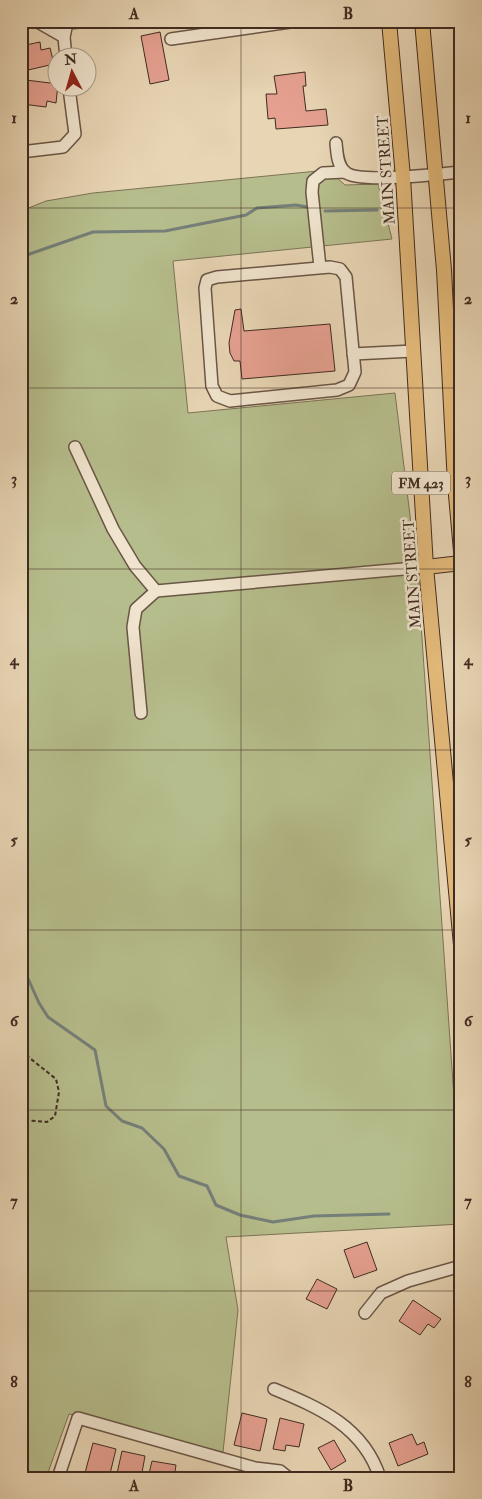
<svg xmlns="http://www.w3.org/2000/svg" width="482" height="1499" font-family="'IM FELL Double Pica',serif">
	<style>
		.green { fill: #b6bd8c; stroke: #7b7456 }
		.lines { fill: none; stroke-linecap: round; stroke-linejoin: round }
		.stream { stroke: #757f79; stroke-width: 3 }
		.building { fill: #e5a090; stroke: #402b21 }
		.minor-casing { stroke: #6a5646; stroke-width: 14 }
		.major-casing { stroke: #402b21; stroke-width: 16 }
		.path { stroke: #402b21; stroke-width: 2; stroke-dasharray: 4 2.5; stroke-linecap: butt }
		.minor { stroke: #f0e4ce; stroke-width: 11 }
		.major { stroke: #e4ba7a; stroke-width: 14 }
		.grid { fill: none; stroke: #402b21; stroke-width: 1; stroke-opacity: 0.55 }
		.labels { text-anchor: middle; stroke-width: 5; stroke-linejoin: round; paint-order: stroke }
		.shield { fill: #f0e4ce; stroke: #756255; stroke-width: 1 }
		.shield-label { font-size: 14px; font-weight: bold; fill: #402b21 }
		.street-label { font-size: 15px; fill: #402b21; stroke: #f0e4ce }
		.neatline { fill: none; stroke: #402b21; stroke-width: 2 }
		.grid-label { font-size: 16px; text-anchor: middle; font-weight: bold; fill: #402b21 }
	</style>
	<rect width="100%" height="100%" fill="#e8d5b4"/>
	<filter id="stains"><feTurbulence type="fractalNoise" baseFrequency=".004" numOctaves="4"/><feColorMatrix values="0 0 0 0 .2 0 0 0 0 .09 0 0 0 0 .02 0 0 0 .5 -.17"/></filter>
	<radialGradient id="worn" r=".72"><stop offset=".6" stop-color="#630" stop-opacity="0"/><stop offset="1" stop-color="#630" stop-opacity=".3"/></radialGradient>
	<polygon class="green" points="328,170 345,185 378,184 392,239 173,261 188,413 395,393 418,581 461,1198 461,1224 226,1237 238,1310 223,1452 69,1414 46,1478 21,1478 21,211 46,201 93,193"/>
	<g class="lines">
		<g class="stream">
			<polyline points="325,211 377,210"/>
			<polyline points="21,257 93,232 165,231 246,215 257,208 296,205 307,207"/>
			<polyline points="21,963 39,1003 48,1017 95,1050 106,1106 122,1121 142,1128 164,1149 179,1176 207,1186 216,1205 240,1215 273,1222 314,1216 389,1214"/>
		</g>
	</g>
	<g class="building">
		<polygon points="160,32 169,80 150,84 141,36"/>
		<polygon points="40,42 41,50 50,48 54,64 24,71 21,59 21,46"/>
		<polygon points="305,72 306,86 303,86 306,111 326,109 328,125 276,129 275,118 268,119 266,94 277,94 274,76"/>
		<polygon points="26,80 58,84 56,103 47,101 46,107 22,104"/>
		<polygon points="241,309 244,331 330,324 335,371 242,379 240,361 234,361 230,353 229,343 235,310"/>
		<polygon points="367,1242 377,1270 354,1278 344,1250"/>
		<polygon points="317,1279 337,1289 327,1309 306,1299"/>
		<polygon points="413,1300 441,1319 434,1328 428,1324 420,1335 399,1321"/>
		<polygon points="242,1413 267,1419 260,1451 234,1445"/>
		<polygon points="280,1418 304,1424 299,1447 286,1445 285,1451 273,1449"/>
		<polygon points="412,1434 417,1445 424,1442 428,1454 398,1466 389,1443"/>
		<polygon points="334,1440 346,1461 331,1470 318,1448"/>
		<polygon points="93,1443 116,1449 109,1478 85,1473"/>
		<polygon points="122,1451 145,1456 141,1478 116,1478"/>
		<polygon points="152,1461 176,1465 174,1478 148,1478"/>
		<polygon points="432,1473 432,1478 403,1478 403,1476"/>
	</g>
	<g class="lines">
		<g class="minor-casing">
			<g id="minor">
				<polyline points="36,21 64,37"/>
				<polyline points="375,21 380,21"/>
				<polyline points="171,39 297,21"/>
				<polyline points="66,58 64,37 67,23 91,21"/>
				<path d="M336 143C337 152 337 165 345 172 358 184 440 174 461 172"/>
				<polyline points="21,152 63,147 75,134 69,88"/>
				<polyline points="320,267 312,192 313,181 323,173 345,172"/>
				<polygon points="330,267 340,269 346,277 355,372 349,385 337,390 230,401 217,396 212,386 205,288 207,280 217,277"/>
				<polyline points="353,354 413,351"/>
				<polyline points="75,447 113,529 135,566 156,591 426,567"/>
				<polyline points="141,713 133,627 136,609 156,591"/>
				<polyline points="365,1313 381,1293 408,1281 461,1266"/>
				<path d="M274 1389C320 1408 364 1427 380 1478"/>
				<polyline points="58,1478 78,1418 255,1468 280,1471 289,1478"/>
			</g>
		</g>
		<g class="major-casing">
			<g id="major">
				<polyline points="389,21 403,177 426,567 461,945"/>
				<polyline points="422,21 444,270 455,484 461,551"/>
				<polyline points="426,567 461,563"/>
			</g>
		</g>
		<polyline class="path" points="21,1051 56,1079 59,1092 55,1116 47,1122 21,1120"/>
		<use href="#minor" class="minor"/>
		<use href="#major" class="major"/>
	</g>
	<path class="grid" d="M241 21V1478M21 208H461M21 388H461M21 569H461M21 750H461M21 930H461M21 1110H461M21 1291H461"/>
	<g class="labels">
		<rect class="shield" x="392" y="471.5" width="58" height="23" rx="4"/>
		<g class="shield-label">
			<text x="421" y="488">FM 423</text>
		</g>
		<g class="street-label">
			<text transform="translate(386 170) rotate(-94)" y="5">MAIN STREET</text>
			<text transform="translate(412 574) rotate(-94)" y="5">MAIN STREET</text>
		</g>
	</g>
	<rect width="482" height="1499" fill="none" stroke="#e8d5b4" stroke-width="55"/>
	<g transform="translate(72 72) rotate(354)"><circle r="24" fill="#f0e4ce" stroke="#aa9a89"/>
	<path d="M0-4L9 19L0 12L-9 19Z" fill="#8f2418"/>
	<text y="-8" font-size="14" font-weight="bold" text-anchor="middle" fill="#402b21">N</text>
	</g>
	<rect x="28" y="28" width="426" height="1444" class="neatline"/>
	<g class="grid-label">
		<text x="134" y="19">A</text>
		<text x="348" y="19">B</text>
		<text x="14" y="123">1</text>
		<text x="468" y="123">1</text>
		<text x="14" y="304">2</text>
		<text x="468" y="304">2</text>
		<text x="14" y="484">3</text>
		<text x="468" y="484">3</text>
		<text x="14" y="665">4</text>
		<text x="468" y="665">4</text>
		<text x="14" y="845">5</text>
		<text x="468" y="845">5</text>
		<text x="14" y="1026">6</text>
		<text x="468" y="1026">6</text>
		<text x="14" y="1206">7</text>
		<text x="468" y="1206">7</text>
		<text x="14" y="1387">8</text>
		<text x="468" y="1387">8</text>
		<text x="134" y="1491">A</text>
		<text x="348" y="1491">B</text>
	</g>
	<rect width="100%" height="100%" filter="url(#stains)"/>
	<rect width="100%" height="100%" fill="url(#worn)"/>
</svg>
